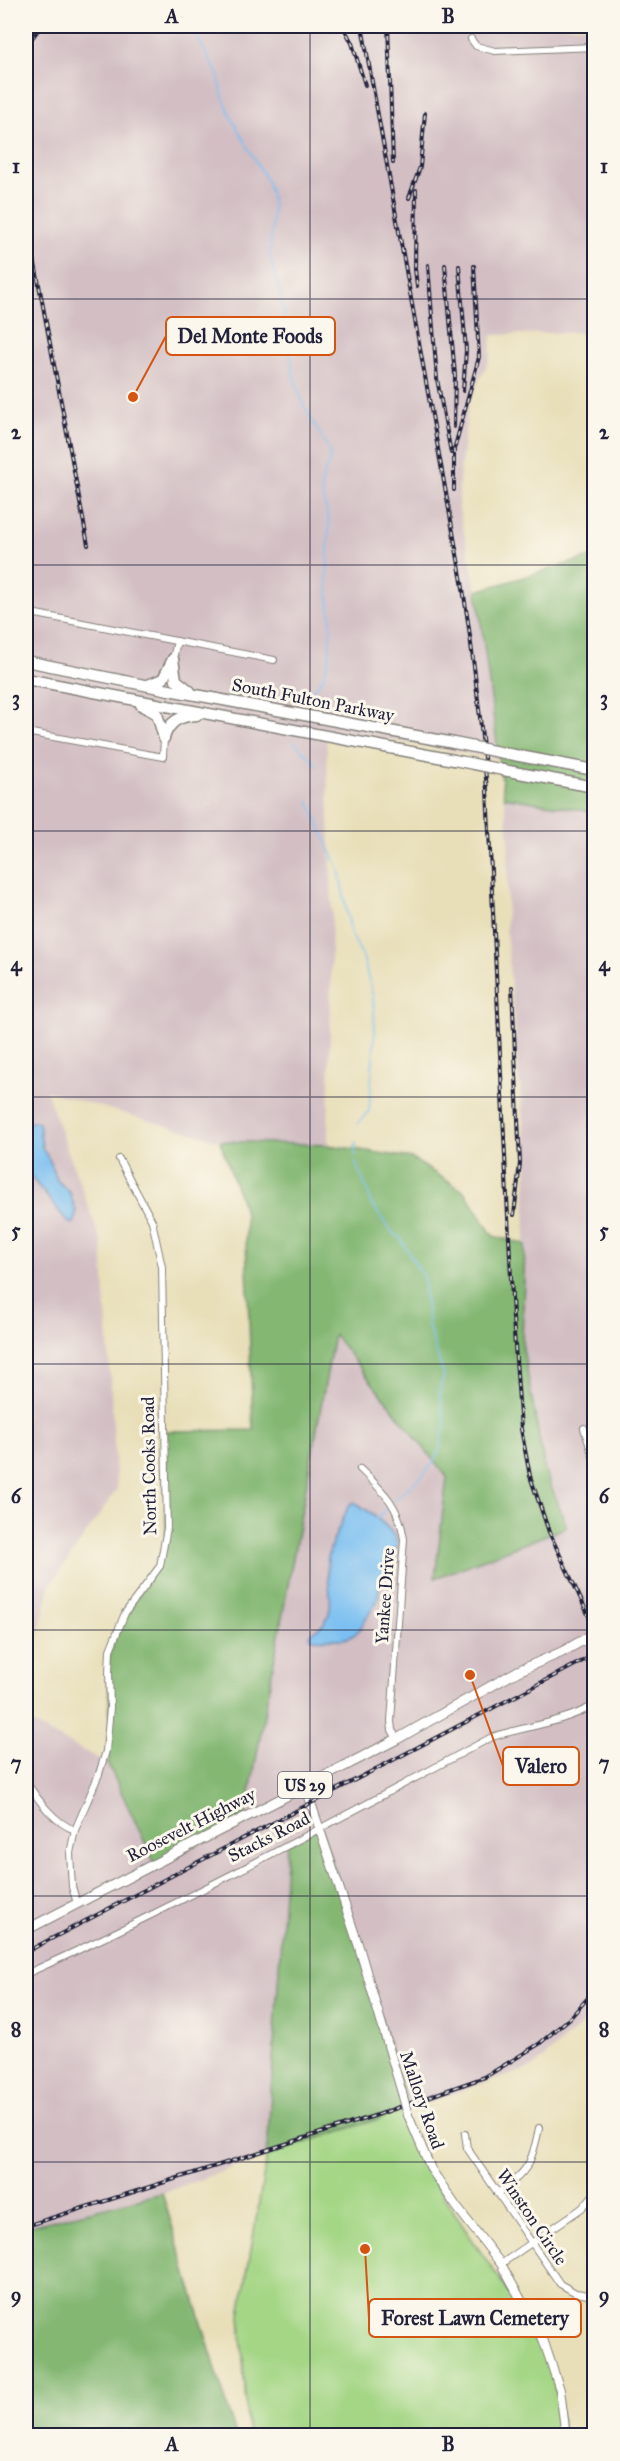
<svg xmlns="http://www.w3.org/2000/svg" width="620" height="2461" font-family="'IM FELL Great Primer',serif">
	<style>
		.industrial { fill: #d2bec3 }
		.green { fill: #a4d685; stroke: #637c60; stroke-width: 1.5 }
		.forest { fill: #83b772; stroke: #526c56; stroke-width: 1.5 }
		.water { fill: #7abff1; stroke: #4e7096; stroke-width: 1.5 }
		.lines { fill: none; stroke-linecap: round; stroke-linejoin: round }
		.stream { stroke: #7abff1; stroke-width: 1.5 }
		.minor-casing { stroke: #85807a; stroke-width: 8 }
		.tertiary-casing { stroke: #85807a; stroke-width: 10 }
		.primary-casing { stroke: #85807a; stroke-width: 11 }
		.trunk-casing { stroke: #85807a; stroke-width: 13 }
		.motorway-casing { stroke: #85807a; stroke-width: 13 }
		.minor { stroke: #fff; stroke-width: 6 }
		.tertiary { stroke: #fff; stroke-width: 8 }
		.primary { stroke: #fff; stroke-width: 9 }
		.trunk { stroke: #fff; stroke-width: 10 }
		.motorway { stroke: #fff; stroke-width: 10 }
		.rail-casing { stroke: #22223b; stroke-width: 4 }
		.rail { stroke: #fbf7ec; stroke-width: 1.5; stroke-dasharray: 4.5; stroke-linecap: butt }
		.tertiary-bridge-casing { stroke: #85807a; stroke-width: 10; stroke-linecap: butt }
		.motorway-bridge-casing { stroke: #85807a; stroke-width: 13; stroke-linecap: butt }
		.tertiary-bridge { stroke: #fff; stroke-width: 8 }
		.motorway-bridge { stroke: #fff; stroke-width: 10 }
		.grid { fill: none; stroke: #22223b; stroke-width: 1.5; stroke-opacity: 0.55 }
		.labels { text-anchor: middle; stroke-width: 6; stroke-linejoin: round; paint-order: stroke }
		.shield { fill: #fbf7ec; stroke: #636270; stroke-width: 1.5 }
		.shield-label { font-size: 16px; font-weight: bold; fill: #22223b }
		.street-label { font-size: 18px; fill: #22223b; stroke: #fbf7ec }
		.leader { fill: none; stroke: #d45411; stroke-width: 2 }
		.callout-dot { fill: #d45411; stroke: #fbf7ec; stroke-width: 2 }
		.callout { fill: #fbf7ec; stroke: #d45411; stroke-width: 2 }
		.callout-label { font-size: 20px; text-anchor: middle; font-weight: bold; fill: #22223b }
		.neatline { fill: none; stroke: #22223b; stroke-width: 2 }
		.grid-label { font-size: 20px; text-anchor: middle; font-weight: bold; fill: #22223b }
	</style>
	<rect width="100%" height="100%" fill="#fbf7ec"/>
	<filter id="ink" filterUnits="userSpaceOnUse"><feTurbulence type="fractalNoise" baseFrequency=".0167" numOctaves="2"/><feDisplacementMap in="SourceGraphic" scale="12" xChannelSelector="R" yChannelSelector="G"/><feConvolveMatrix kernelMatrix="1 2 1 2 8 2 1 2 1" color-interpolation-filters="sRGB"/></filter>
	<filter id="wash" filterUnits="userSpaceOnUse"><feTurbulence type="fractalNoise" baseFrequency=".008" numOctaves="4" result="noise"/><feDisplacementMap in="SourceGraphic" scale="24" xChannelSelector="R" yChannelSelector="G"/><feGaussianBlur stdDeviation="1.35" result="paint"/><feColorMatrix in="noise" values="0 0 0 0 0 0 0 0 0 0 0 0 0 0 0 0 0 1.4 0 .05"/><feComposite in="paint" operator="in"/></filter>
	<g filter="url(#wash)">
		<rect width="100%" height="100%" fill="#e8dfb9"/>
		<g class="industrial">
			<polygon points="26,26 594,26 594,351 579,332 492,335 490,358 469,401 459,480 459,510 477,591 499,759 326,729 332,906 328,1145 220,1141 46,1091 102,1244 117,1489 50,1586 26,1691"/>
			<polygon points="504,797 594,812 594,2014 533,2067 409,2108 287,1844 267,2155 162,2193 26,2227 26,1720 108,1764 157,1868 246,1814 334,1334 447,1477 567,1527 545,1471 522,1343 527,1166 506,931 509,838"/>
		</g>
		<path class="green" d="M400 2112C423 2173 462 2224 498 2277 513 2298 529 2319 540 2343 553 2371 560 2404 563 2435L248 2436 240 2315 267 2155Z"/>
		<g class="forest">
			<polygon points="594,556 594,812 504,797 477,591"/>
			<polygon points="220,1141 328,1145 411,1158 465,1192 493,1236 525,1244 522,1343 545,1471 567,1527 435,1578 447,1477 334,1335 246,1814 157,1868 108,1764 110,1720 108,1660 117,1632 166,1548 165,1431 253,1430 245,1213"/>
			<polygon points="321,1827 409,2108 267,2155 287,1844"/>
			<polygon points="162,2193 236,2435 26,2435 26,2227"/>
		</g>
		<g class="water">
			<polygon points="35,1121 39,1123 42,1147 51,1163 57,1180 70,1193 76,1211 75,1222 72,1224 68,1222 26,1171 26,1124"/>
			<path d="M354 1502C365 1508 394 1529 397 1542 399 1550 384 1570 381 1578 379 1585 379 1594 377 1601 373 1610 366 1616 363 1624 356 1637 347 1640 333 1639 325 1639 318 1641 310 1638V1635C314 1630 320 1628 324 1623 338 1606 324 1577 328 1558 331 1539 343 1524 348 1506Z"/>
		</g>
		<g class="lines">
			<g class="stream">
				<polyline points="191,26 218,75 223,97 232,119 268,183 273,207 270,257 281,296 294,378 304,406 329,450 330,458 322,480 321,489 329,521 327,582 331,622 329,660 323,678 303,702"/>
				<polyline points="294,742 317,765"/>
				<polyline points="309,802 339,870 351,934 363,957 373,997 375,1030 369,1111 357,1124"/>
				<polyline points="355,1156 356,1142"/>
				<polyline points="355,1162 368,1191 371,1204 391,1231 401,1239 423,1277 429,1329 444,1376 439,1391 445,1423 440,1448 433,1463 423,1475 393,1501"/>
				<polyline points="377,1519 389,1506"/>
			</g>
		</g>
	</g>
	<g filter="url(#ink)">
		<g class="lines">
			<g class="minor-casing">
				<g id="minor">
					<polyline points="471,39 476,46 495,51 594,47"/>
					<polyline points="26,612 274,660"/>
					<polyline points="173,659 177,641"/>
					<polyline points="26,732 163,757 164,738"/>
					<polyline points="584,1428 594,1459"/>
					<path d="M360 1469C384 1492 399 1505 404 1539L391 1721 392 1730 397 1739"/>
					<path d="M26 1782C38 1799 54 1823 75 1830"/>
					<polyline points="77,1903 72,1887 70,1853 75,1830 99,1774 106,1751 110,1708 109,1673 110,1650 125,1613 160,1566 167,1528 162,1267 152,1221 119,1159"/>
					<path d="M26 1974C184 1903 338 1819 492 1737 526 1726 563 1723 594 1705"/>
					<polyline points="465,2134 467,2148 560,2284 576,2293 594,2296"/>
					<path d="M497 2193C528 2173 532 2163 539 2128"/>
					<polyline points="501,2264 582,2208 594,2194"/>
				</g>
			</g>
			<g class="tertiary-casing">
				<g id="tertiary">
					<polyline points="305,1785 359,1947 402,2093"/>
					<polyline points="408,2115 431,2169 456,2206 501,2264 543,2339 560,2390 566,2436"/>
				</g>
			</g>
			<g class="primary-casing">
				<polyline id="primary" points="26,1930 397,1739 518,1671 562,1652 594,1634"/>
			</g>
			<g class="trunk-casing">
				<g id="trunk">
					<polyline points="26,661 169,690"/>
					<polyline points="26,679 167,706"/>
					<polyline points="148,685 163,679 173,659"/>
					<polyline points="141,705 157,714 164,738"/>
				</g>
			</g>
			<g class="motorway-casing">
				<g id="motorway">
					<polyline points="173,659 176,680 190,691"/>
					<polyline points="169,690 454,743"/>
					<polyline points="167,706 454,760"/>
					<path d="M164 738C169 721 180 716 197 715"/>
					<polyline points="514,755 594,770"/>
					<polyline points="503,770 594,787"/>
				</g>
			</g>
			<use href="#minor" class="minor"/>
			<use href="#tertiary" class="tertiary"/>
			<use href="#primary" class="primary"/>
			<use href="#trunk" class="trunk"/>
			<use href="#motorway" class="motorway"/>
			<g class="rail-casing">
				<g id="rail">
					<polyline points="343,26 352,43 365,85"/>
					<path d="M362 26 462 582C473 651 481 720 487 790L513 1318 521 1429 530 1476 549 1532 594 1627"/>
					<polyline points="388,26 393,163"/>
					<polyline points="26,46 41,26"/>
					<polyline points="416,190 415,269 417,286"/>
					<polyline points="409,198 420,167 425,113"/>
					<polyline points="26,216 88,545"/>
					<polyline points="428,265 437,379 451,453"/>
					<polyline points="445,265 455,375 454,427"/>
					<polyline points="459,266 466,350 463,391"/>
					<polyline points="454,490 454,450 479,357 474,266"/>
					<polyline points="512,987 520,1163 514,1215"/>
					<polyline points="26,1952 594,1655"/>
					<polyline points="26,2226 374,2116 485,2077 539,2044 570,2018 594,1991"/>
				</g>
			</g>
			<use href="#rail" class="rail"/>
			<g class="tertiary-bridge-casing">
				<polyline id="tertiary-bridge" points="402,2093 408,2115"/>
			</g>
			<g class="motorway-bridge-casing">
				<g id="motorway-bridge">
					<polyline points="454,743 514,755"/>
					<polyline points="454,760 503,770"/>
				</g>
			</g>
			<use href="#tertiary-bridge" class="tertiary-bridge"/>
			<use href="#motorway-bridge" class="motorway-bridge"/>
		</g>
	</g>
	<path class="grid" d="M310 26V2436M26 299H594M26 565H594M26 831H594M26 1097H594M26 1364H594M26 1630H594M26 1896H594M26 2162H594"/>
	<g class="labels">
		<rect class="shield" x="278" y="1772" width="54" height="26" rx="4.5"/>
		<g class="shield-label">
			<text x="305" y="1791">US 29</text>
		</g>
		<g class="street-label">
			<text transform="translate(313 700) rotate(11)" y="6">South Fulton Parkway</text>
			<text transform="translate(149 1466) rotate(-91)" y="6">North Cooks Road</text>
			<text transform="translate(385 1596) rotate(-86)" y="6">Yankee Drive</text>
			<text transform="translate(191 1825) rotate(-27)" y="6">Roosevelt Highway</text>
			<text transform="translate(269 1837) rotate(-27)" y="6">Stacks Road</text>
			<text transform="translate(422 2100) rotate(71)" y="6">Mallory Road</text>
			<text transform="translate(532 2217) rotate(56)" y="6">Winston Circle</text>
		</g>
	</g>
	<path class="leader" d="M133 397L166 336M470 1675L503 1766M365 2249L369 2318"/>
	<g class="callout-dot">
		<circle cx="133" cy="397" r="6"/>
		<circle cx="470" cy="1675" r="6"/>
		<circle cx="365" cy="2249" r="6"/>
	</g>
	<g class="callout">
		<rect x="166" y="317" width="169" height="38" rx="6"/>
		<rect x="503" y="1747" width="76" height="38" rx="6"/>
		<rect x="369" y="2299" width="212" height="38" rx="6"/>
	</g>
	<g class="callout-label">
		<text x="250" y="343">Del Monte Foods</text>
		<text x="541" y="1773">Valero</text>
		<text x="475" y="2325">Forest Lawn Cemetery</text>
	</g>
	<rect width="620" height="2461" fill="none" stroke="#fbf7ec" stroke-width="66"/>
	<rect x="33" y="33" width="554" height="2395" class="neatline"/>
	<g class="grid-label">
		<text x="172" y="23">A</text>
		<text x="448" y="23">B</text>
		<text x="16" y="173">1</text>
		<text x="604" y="173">1</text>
		<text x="16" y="439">2</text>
		<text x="604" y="439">2</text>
		<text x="16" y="705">3</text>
		<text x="604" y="705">3</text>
		<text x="16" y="971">4</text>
		<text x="604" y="971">4</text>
		<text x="16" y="1237">5</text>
		<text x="604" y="1237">5</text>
		<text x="16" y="1503">6</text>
		<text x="604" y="1503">6</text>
		<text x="16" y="1770">7</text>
		<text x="604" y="1770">7</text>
		<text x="16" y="2036">8</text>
		<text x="604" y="2036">8</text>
		<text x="16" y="2302">9</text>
		<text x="604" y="2302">9</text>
		<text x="172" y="2451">A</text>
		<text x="448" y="2451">B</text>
	</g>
</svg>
